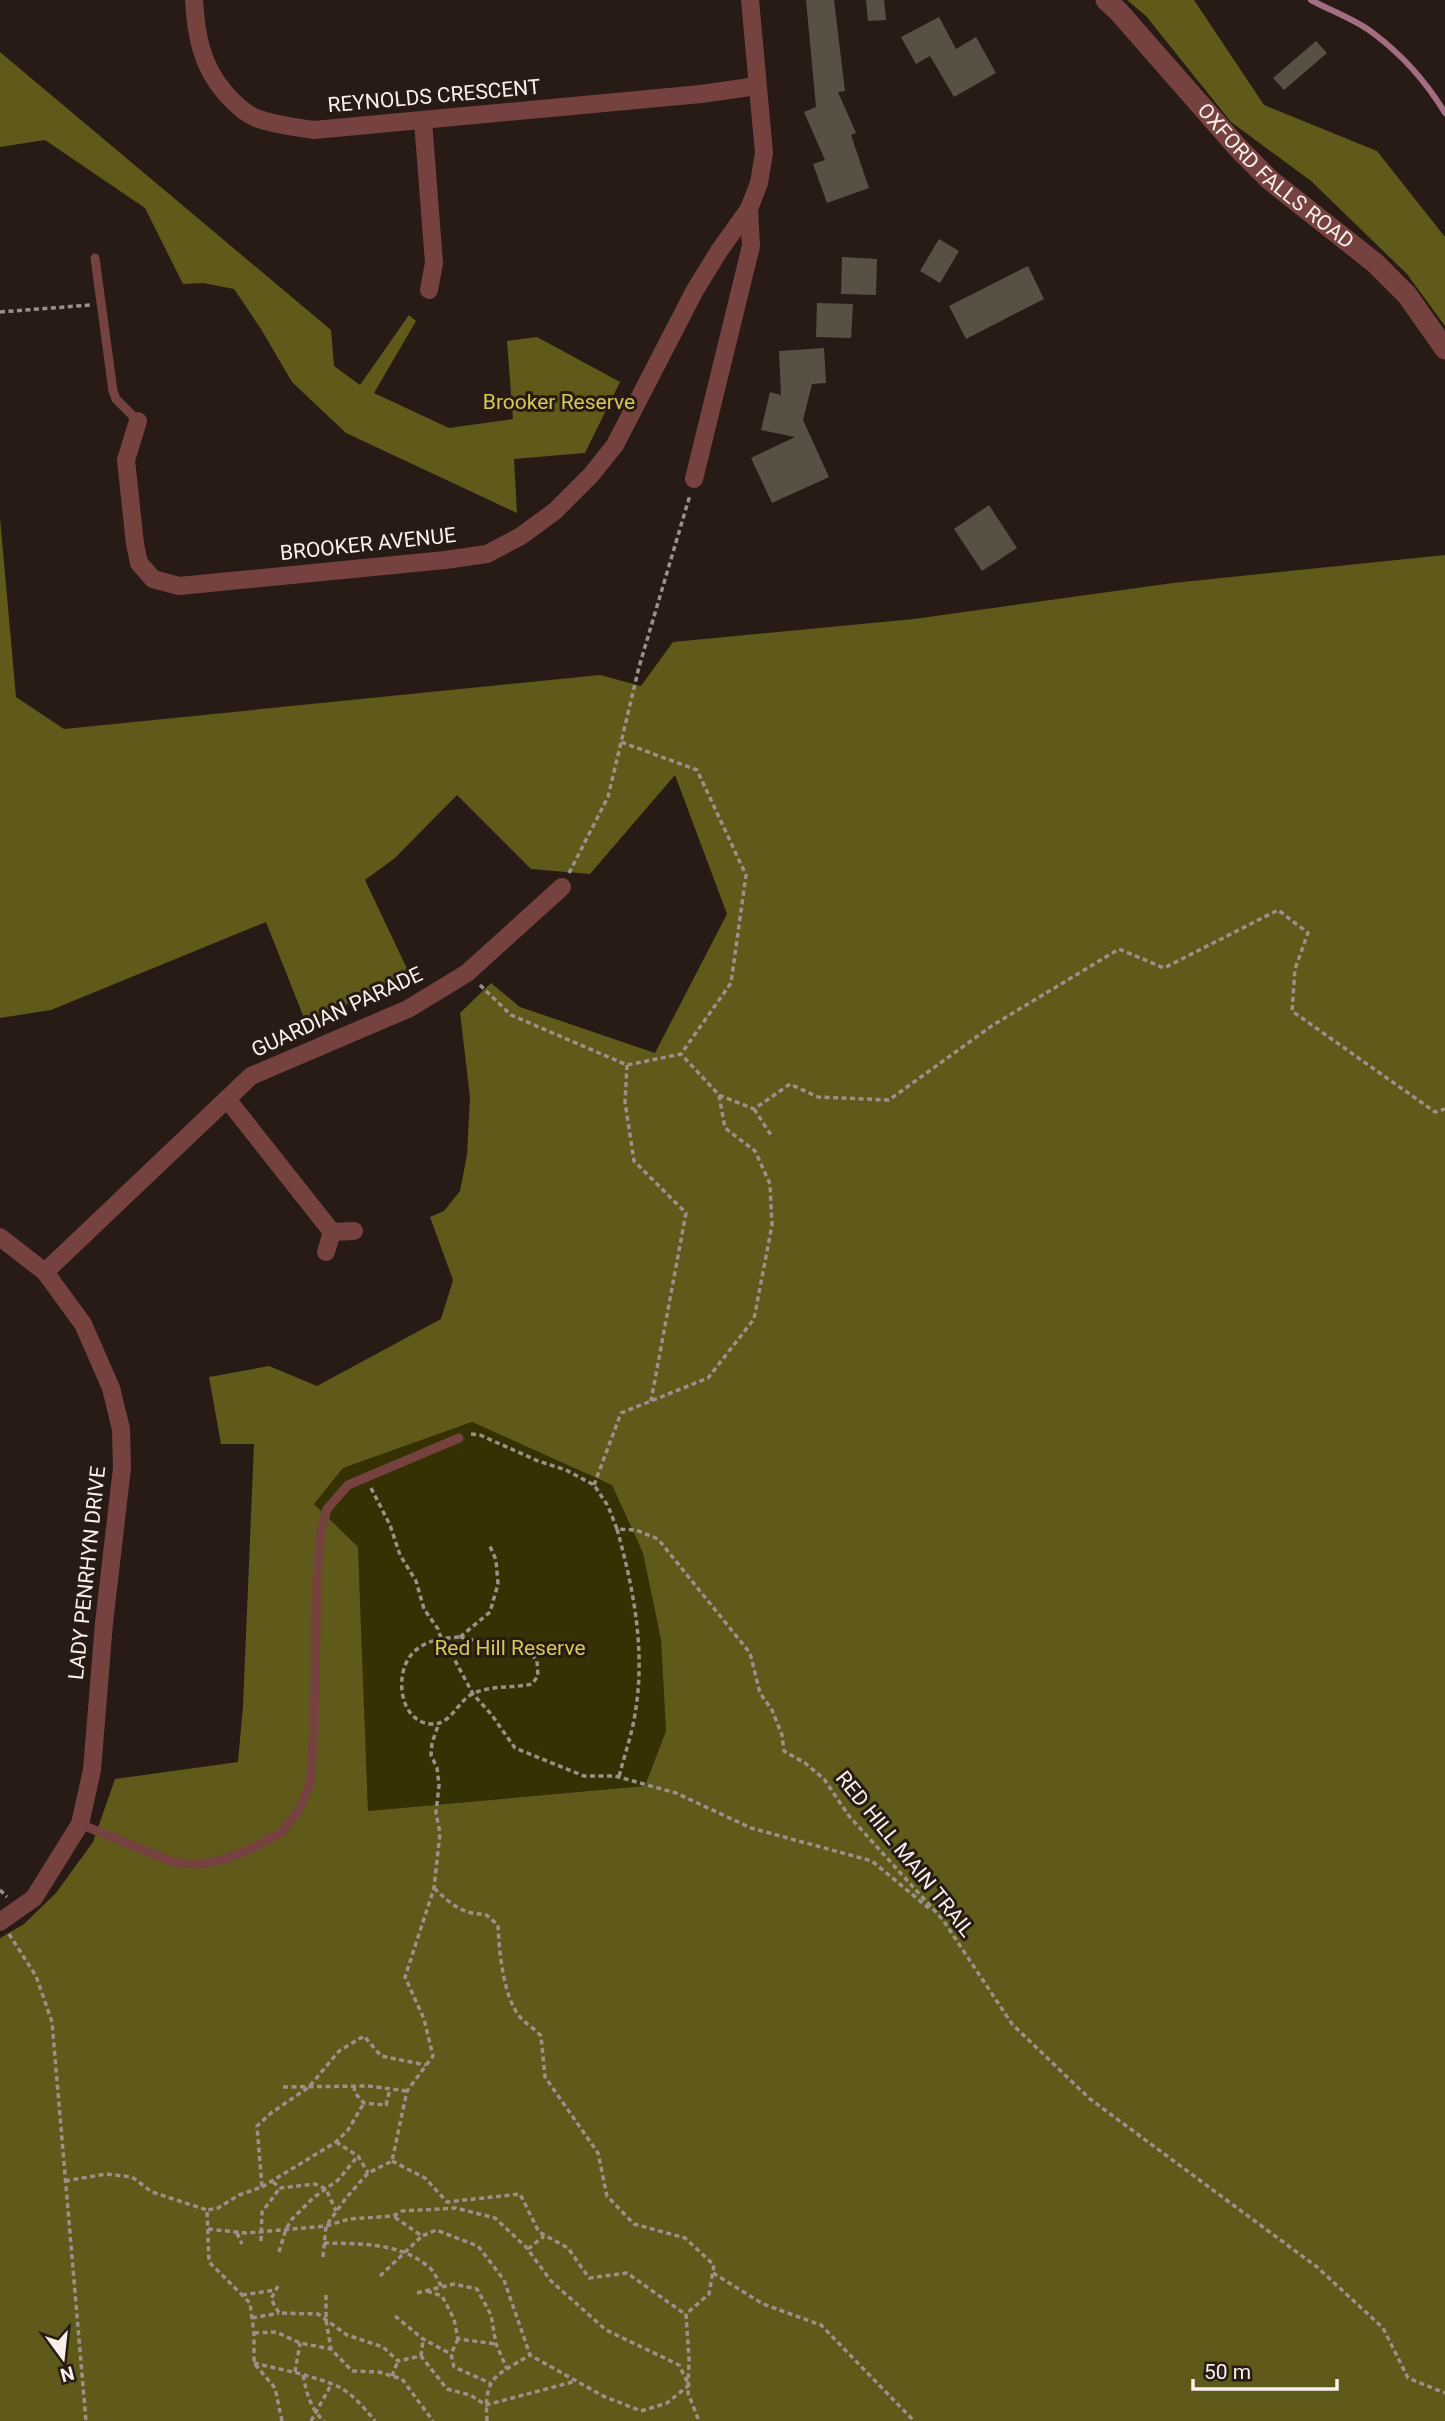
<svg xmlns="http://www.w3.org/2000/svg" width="1445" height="2421" font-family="Roboto,sans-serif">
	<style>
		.green { fill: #363103 }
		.forest { fill: #5f591a; fill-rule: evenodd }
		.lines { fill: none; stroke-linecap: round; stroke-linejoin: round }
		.stream { stroke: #a36e82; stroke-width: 6 }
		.building { fill: #595044 }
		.path { stroke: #9b908a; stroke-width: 3.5; stroke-dasharray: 5 3.5; stroke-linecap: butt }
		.service { stroke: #764240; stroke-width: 9 }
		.minor { stroke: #764240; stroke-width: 18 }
		.tertiary { stroke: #764240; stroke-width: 21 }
		.labels { text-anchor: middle; stroke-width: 6; stroke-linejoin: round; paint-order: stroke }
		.street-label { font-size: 21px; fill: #f9f0eb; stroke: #281b15 }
		.park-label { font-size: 21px; fill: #d3c959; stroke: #281b15 }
	</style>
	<rect width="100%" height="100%" fill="#281b15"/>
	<polygon class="green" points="472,1422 612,1485 643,1553 661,1640 666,1731 645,1786 368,1811 358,1547 314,1504 343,1468"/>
	<g class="forest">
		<polygon points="1127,0 1194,0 1264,105 1377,151 1445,237 1445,326 1407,274 1311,181 1231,122 1146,16"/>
		<polygon points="0,52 331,330 334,366 360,385 409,315 416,321 374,393 449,428 513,419 507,341 537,337 620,382 585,453 514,459 517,513 346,433 292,382 261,329 234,289 203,283 183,284 145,208 45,140 0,147"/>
		<path d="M0 518 16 697 64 729 600 675 641 686 673 642 914 619 1173 583 1445 555V2421H0V1938L24 1924 56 1893 93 1842 115 1779 238 1762 243 1706 254 1444H221L209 1377 269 1366 317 1386 441 1319 453 1280 430 1217 444 1211 460 1191 467 1155 470 1097 460 1013 491 983 520 1007 655 1053 727 914 675 775 590 874 531 869 457 795 395 858 365 880 410 975 306 1023 266 922 51 1010 0 1018ZM472 1422 612 1485 643 1553 661 1640 666 1731 645 1786 368 1811 358 1547 314 1504 343 1468Z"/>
	</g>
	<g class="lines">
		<path class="stream" d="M1311 0C1331 11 1355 19 1373 33 1401 54 1427 83 1445 113"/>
	</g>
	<g class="building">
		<polygon points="806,0 834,0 845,91 838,92 856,133 851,135 869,188 827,203 813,164 825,160 804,112 816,107"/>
		<polygon points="866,0 884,0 886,20 868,21"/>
		<polygon points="939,17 956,49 976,37 996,73 954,97 930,56 916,64 901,37"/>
		<polygon points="1316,41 1327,53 1284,90 1273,78"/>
		<polygon points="939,239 959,251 940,283 920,271"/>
		<polygon points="842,257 877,259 876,295 841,294"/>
		<polygon points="1028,266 1044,299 966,339 949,306"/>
		<polygon points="817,303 853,304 851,338 816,337"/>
		<polygon points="824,348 826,383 812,384 803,420 829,477 772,503 751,458 795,437 761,430 770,392 781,395 779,351"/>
		<polygon points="989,505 1017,548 982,571 954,529"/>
	</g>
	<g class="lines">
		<g class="path">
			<polyline points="0,312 90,305"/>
			<polyline points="569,873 608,797 639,667 690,495"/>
			<polyline points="480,985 511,1015 627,1065 681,1054 731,983 746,875 697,770 621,742"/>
			<polyline points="627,1065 625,1102 634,1161 686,1213 651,1401"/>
			<polyline points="719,1095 754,1109 790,1084 818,1097 889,1100 993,1025 1119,949 1164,968 1278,910 1308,933 1295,969 1292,1011 1435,1112 1445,1109"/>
			<polyline points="754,1109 771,1135"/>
			<polyline points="471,1434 480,1435 538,1461 566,1470 594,1485 608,1506 617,1529 636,1530 658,1539 750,1653 760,1693 772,1710 782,1735 784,1751 805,1763 824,1779 849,1816 943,1920 1012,2024 1090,2099 1317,2267 1383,2328 1408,2378 1445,2393"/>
			<polyline points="594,1485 621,1413 708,1378 754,1319 772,1225 770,1184 755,1151 725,1128 719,1095 681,1054"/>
			<polyline points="371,1488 390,1525 400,1555 416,1581 424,1609 438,1629 441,1638"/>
			<path d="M617 1529C635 1594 647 1658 633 1725 629 1743 623 1760 619 1777"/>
			<path d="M460 1637 489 1644 510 1642 529 1651 537 1661 538 1676 532 1684C511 1689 488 1684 469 1696 456 1705 450 1725 431 1724 400 1722 394 1676 411 1655 424 1640 442 1638 460 1637Z"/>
			<polyline points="460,1637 490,1612 498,1584 496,1560 489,1544"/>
			<polyline points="443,1638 473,1694 491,1714 515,1748 584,1776 615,1776 676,1793 751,1828 872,1861 931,1910"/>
			<path d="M434 1888C450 1903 462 1915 485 1914L498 1925C499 1950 503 1997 520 2017 526 2024 535 2029 541 2036L545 2077 598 2153 607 2196 634 2224 685 2238 714 2265 709 2294 686 2314 689 2359 688 2393 699 2421"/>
			<polyline points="0,1890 7,1897"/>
			<polyline points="9,1934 36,1976 52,2022 86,2421"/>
			<polyline points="354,2086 355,2093 364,2103 386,2105 390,2089"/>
			<polyline points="283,2087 368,2086 407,2091"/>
			<polyline points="336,2142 358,2156 368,2173"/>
			<polyline points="392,2161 425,2178 447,2202 520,2194 539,2232 568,2248 589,2278 627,2273 685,2314"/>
			<polyline points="65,2181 106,2174 132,2177 152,2192 207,2210"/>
			<polyline points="273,2182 280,2188 315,2184 326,2189 336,2211"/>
			<polyline points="262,2187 336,2142 348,2130 364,2103"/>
			<polyline points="208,2229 246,2233 326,2226 349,2219 393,2216 402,2211 456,2208 495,2218 526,2247 551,2281 606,2330 679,2365 689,2385 667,2403 641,2411 603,2396 530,2355 504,2280 478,2246 436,2230 422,2236 393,2216"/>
			<polyline points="237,2233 242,2244"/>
			<polyline points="261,2241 262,2212 280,2188"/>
			<path d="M324 2243C361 2244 400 2242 430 2268 435 2273 438 2281 442 2287"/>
			<polyline points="528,2249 544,2236"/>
			<polyline points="279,2252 286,2229 292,2219 313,2198 338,2180 358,2156"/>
			<polyline points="323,2257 326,2226 346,2198 368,2173 392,2161 407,2091 433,2056 424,2019 405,1977 434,1888 440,1833 436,1813 439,1785 437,1768 431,1755 432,1743 439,1723"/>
			<polyline points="713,2273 763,2304 821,2325 914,2421"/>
			<polyline points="380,2276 422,2236"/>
			<polyline points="278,2286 271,2299 279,2313 318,2314 347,2335 383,2347 398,2361 421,2356 447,2389 470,2395 486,2405 576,2381"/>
			<polyline points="427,2291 442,2296 454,2319 458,2339 496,2344"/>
			<polyline points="417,2293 454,2284 477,2289 491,2315 496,2344 507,2369"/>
			<polyline points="242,2295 275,2290"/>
			<polyline points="326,2295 326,2320 331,2349"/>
			<polyline points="395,2316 423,2339 451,2354"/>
			<polyline points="252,2318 279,2313"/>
			<polyline points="254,2333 276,2332 300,2343 331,2349 352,2371 379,2372 402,2379 433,2421"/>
			<polyline points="458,2339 451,2354 454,2367 490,2383"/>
			<polyline points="421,2356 423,2340"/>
			<path d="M254 2363C282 2370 313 2375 339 2387 353 2394 365 2409 375 2421"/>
			<polyline points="295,2372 300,2343"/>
			<path d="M303 2375C307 2394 310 2408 324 2421"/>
			<polyline points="392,2376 398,2361"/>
			<polyline points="282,2421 275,2388 254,2363 254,2333 250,2303 209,2262 207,2210 218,2208 239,2195 262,2187 257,2126 271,2113 309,2087 339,2051 364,2036 381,2056 426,2065"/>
			<polyline points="311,2421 331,2385"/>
			<path d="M487 2421C484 2376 494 2377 530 2355"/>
		</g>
		<g class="service">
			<polyline points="95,258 113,391 116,399 138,421"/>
			<polyline points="80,1824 173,1862 197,1864 223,1860 248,1850 282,1832 299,1810 310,1784 314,1731 317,1577 321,1531 327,1509 348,1485 459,1438"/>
		</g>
		<g class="minor">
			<path d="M194 0C196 36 202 67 226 94 235 104 244 113 256 118 274 125 294 127 314 130L701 94 757 86"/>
			<polyline points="423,121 434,263 429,290"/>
			<polyline points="138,421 126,460 135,544 139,563 153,579 179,586 445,560 487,554 521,536 555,511 591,475 615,445 695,290 719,251 749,209 759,183 764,153 750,0"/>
			<polyline points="694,479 751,246 749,209"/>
			<polyline points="227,1099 332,1232 354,1231"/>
			<polyline points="0,1237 45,1272 83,1324 111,1388 121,1429 122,1468 104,1623 92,1770 80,1824 34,1898 0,1922"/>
			<polyline points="326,1252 332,1232"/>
			<polyline points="45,1272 251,1076 408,1009 467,973 562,887"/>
		</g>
		<path class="tertiary" id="s1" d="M1106 0 1119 12 1239 149 1270 180 1375 263 1407 295 1445 349"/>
	</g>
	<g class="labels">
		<g class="street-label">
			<text transform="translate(434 96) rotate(-5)" y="7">REYNOLDS CRESCENT</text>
			<text dy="7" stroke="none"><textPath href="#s1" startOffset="245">OXFORD FALLS ROAD</textPath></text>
			<text transform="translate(368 544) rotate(-6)" y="7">BROOKER AVENUE</text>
			<text transform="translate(337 1012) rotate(-25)" y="7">GUARDIAN PARADE</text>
			<text transform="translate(87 1573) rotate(-84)" y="7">LADY PENRHYN DRIVE</text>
			<text transform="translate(905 1854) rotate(51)" y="7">RED HILL MAIN TRAIL</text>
		</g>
		<g class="park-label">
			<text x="559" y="409">Brooker Reserve</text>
			<text x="510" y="1655">Red Hill Reserve</text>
		</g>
	</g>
	<g transform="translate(63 2358) rotate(165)" stroke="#281b15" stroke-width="5" paint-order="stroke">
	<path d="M0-5L12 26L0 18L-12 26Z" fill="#f9f0eb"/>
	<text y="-10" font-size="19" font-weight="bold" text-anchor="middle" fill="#f9f0eb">N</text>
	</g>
	<path d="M1193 2379v10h144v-10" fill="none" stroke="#f9f0eb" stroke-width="3.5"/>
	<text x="1204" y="2379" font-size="21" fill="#f9f0eb" stroke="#281b15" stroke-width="5" paint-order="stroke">50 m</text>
</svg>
